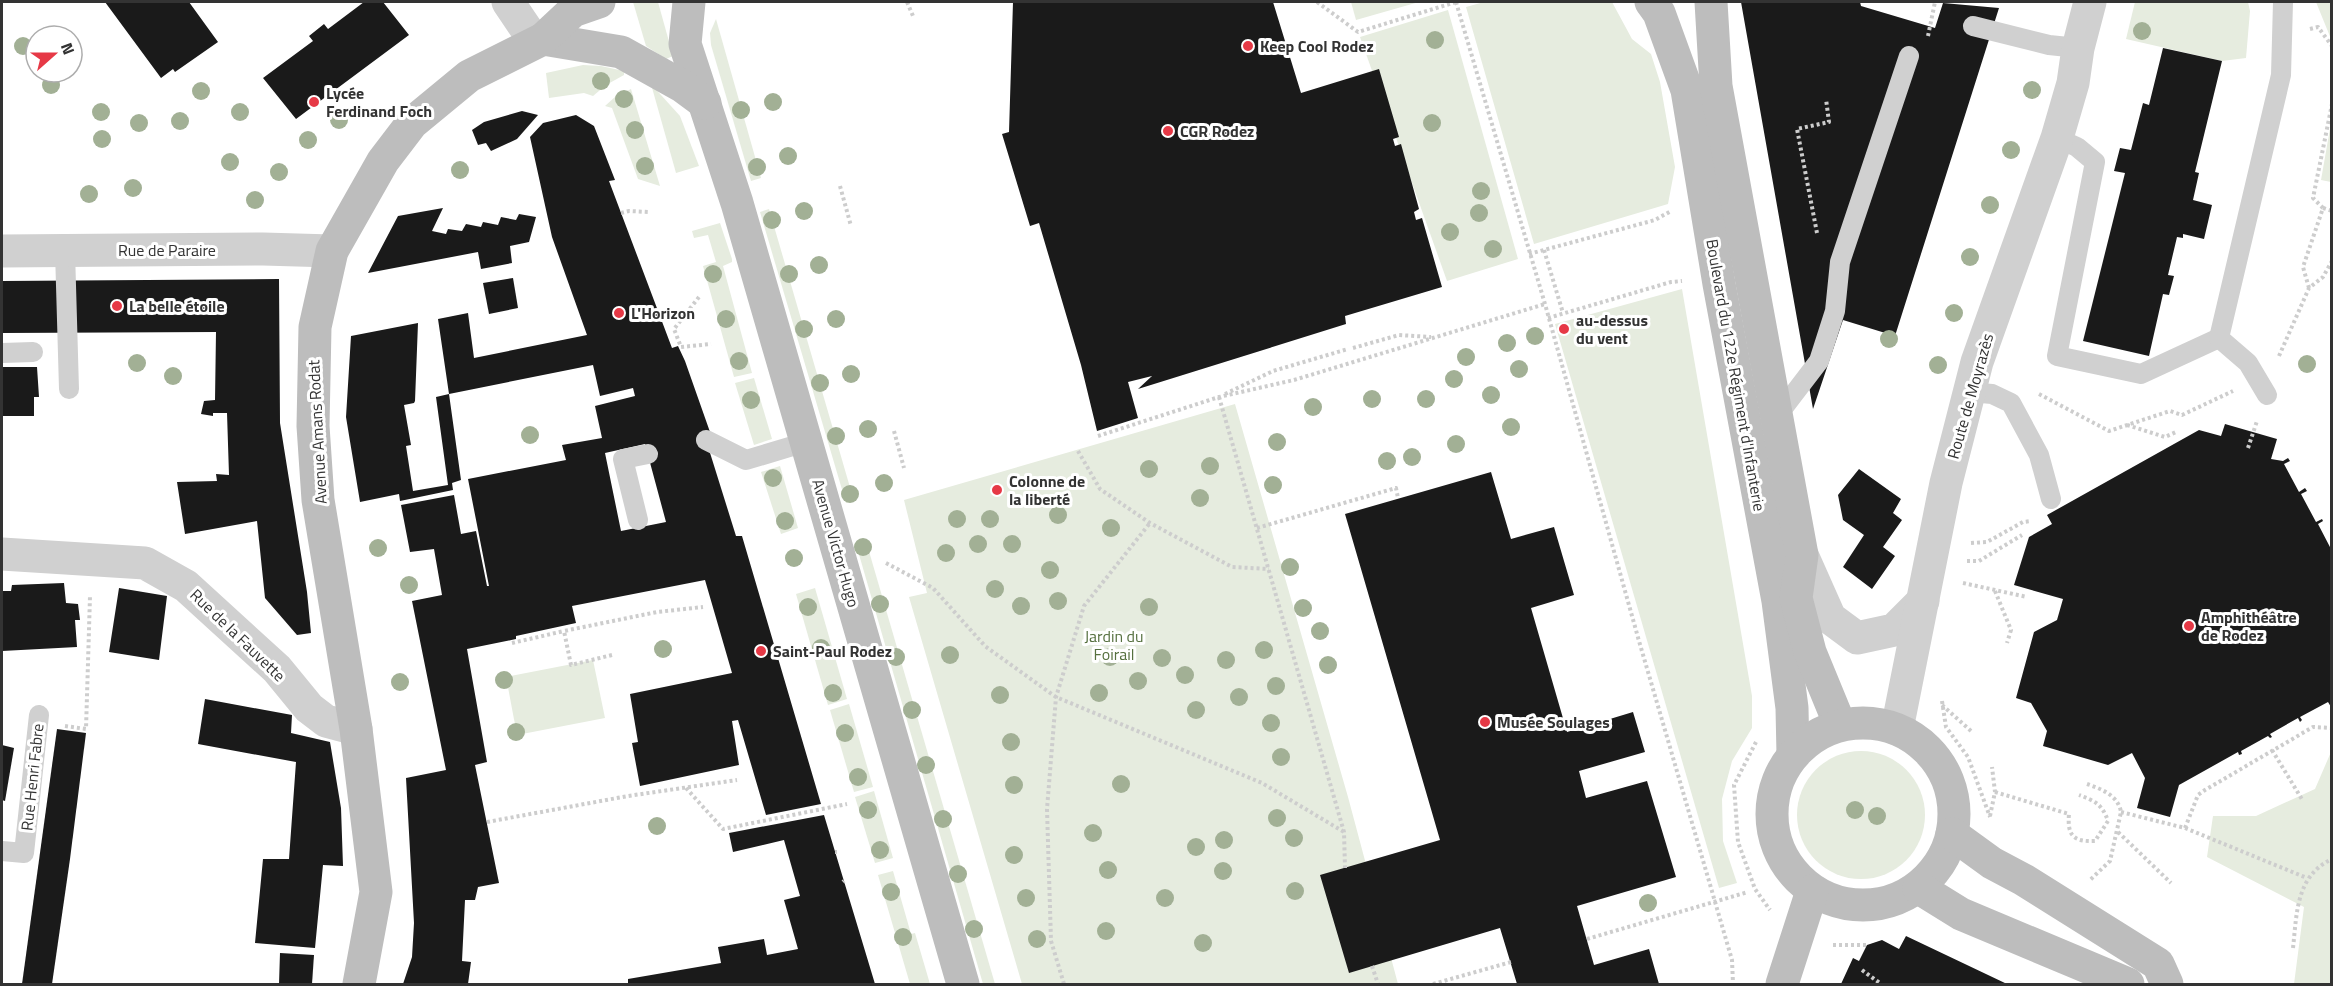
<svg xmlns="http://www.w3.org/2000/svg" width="2333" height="986" font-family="'Titillium Web',sans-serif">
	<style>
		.green { fill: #e6ecdf }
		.building { fill: #1a1a1a; fill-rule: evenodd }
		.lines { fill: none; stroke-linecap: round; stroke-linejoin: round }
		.path { stroke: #cdcdcd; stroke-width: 4; stroke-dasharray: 3 3; stroke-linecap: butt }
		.service { stroke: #d0d0d0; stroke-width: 20 }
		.minor { stroke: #d0d0d0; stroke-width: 33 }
		.tertiary { stroke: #d0d0d0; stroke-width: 33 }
		.secondary { stroke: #bdbdbd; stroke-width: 33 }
		.tree { fill: #a2b095 }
		.poi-dot { fill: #e63946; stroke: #fff; stroke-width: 2 }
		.labels { text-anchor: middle; stroke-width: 6; stroke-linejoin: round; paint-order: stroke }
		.poi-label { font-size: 16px; font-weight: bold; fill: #333; stroke: #fff; text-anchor: start }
		.street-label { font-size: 16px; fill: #333; stroke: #fff }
		.park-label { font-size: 16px; fill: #56703f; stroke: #fff }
	</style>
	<rect width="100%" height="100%" fill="#fff"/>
	<g class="green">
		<polygon points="633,2 658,2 673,56 666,59 646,46"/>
		<polygon points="1351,2 1419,2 1356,20"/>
		<polygon points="1484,2 1612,2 1632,39 1651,54 1660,82 1675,167 1668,204 1534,244 1466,7"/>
		<polygon points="2135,2 2248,2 2250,11 2246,58 2222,61 2126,39"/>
		<polygon points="2316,2 2331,2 2331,39"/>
		<polygon points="1448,10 1518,259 1447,281 1360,37"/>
		<polygon points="716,19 761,178 751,181 711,45 710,33"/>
		<polygon points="583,65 601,66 624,71 624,75 606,85 593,96 584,93 549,98 546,73"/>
		<polygon points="651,84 680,116 699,166 676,173"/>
		<polygon points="631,89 660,186 638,179 612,108 605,106 615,97"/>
		<polygon points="2331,123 2332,182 2331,182 2321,180"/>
		<polygon points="769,209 854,501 846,503 760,212"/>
		<polygon points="720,223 732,259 732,262 723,266 752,373 734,377 703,266 716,262 708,235 694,238 692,231"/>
		<polygon points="1682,289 1752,696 1752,728 1732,761 1722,799 1723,841 1737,883 1719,888 1555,324"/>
		<polygon points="754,378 772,439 754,445 735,383"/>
		<polygon points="1235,404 1348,797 1398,984 1022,984 909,597 927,593 904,500"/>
		<polygon points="780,466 798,528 781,534 761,472"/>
		<polygon points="866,541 995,984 983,984 856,544"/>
		<polygon points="815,588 847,699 828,705 796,594"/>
		<polygon points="593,660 605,718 517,735 506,677"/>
		<polygon points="849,704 873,787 854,792 830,710"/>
		<circle cx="1861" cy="815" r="64"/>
		<polygon points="2331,752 2331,984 2294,984 2304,907 2207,857 2213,816 2256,816 2315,789"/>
		<polygon points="874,791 893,858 875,863 855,797"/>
		<polygon points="893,871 911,934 915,933 930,984 910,984 878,875"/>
	</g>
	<g class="building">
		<polygon points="105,2 189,2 218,42 175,72 173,69 161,78"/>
		<polygon points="364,2 383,2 409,35 296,119 263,78 313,41 309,36 324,24 328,29"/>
		<polygon points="1013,2 1273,2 1301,93 1379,69 1399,137 1393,139 1395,146 1401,144 1419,209 1414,212 1416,220 1422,218 1442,287 1345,316 1346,324 1138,389 1152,376 1128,382 1138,418 1097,431 1081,365 1039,223 1030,226 1002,134 1009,132"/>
		<polygon points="1741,2 1860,2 1861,6 1935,28 1943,3 1999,8 1895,336 1843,320 1813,409"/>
		<polygon points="2163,48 2222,61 2195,172 2199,173 2193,200 2212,205 2204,239 2183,234 2183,238 2177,237 2168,275 2174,276 2169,295 2163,294 2149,356 2083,341 2125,173 2114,171 2120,148 2131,150 2143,103 2149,105"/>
		<polygon points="522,111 538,115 517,139 491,151 486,143 478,145 472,130 484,122"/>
		<path d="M576 115 594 126 615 180 609 181 672 348 678 346 685 361 710 432 706 440 736 536H742L821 804 766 815 738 720 732 721 739 765 640 786 632 743 638 742 630 694 732 673 705 580 572 606 576 623 516 636V639L467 649 487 762 475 765 499 883 478 887 475 900H465L462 961 471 962 468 984H403L412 957 414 923 406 778 446 770 412 601 442 595 434 549 410 552 401 505 454 495 461 534 476 531 487 586H489L468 479 566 460 562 445 602 438 595 406 635 396 633 388 600 396 593 365 449 394 438 319 468 313 474 358 587 335 552 237 530 137 543 123ZM645 444 666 522 621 531 605 453Z"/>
		<polygon points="443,208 432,231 446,234 448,229 462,231 466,224 481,227 483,222 498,225 501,217 516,220 519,214 536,217 529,242 510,246 512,263 481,269 478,252 368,273 398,216"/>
		<polygon points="513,278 518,308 489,314 483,283"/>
		<polygon points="279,279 280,423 307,592 311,633 297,635 265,598 257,521 185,534 177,482 217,481 216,474 229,475 227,413 213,413 213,416 201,414 204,401 215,400 216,332 2,333 2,281"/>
		<polygon points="418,323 415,401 414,403 404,405 411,445 406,446 413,491 448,485 436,397 449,394 461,480 452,483 453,490 400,501 399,494 360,502 346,417 351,336"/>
		<polygon points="2,367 37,367 39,397 34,397 34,416 2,416"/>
		<polygon points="2225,424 2277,439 2271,459 2283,461 2288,458 2290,461 2284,464 2299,492 2305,488 2307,491 2301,494 2316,522 2322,519 2323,521 2318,524 2331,549 2331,707 2328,702 2300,717 2302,720 2300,722 2298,718 2270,734 2272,737 2270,738 2268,736 2241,751 2242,754 2239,755 2238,752 2179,785 2170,817 2137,808 2145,778 2132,753 2108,765 2043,746 2047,731 2031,703 2016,698 2034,632 2057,620 2063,599 2014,585 2029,537 2052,524 2047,515 2199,430 2221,436"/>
		<polygon points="1859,469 1901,499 1893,513 1902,520 1883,547 1895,556 1872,589 1843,567 1864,535 1843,520 1838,495"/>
		<polygon points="1491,472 1511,539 1554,527 1574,595 1531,608 1567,732 1633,712 1645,752 1579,771 1586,798 1647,781 1676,877 1577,906 1594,965 1649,949 1659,984 1517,984 1500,928 1349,973 1320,875 1440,840 1345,514"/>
		<polygon points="64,583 66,603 78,604 80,620 75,620 77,647 2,651 2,591 11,591 12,585"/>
		<polygon points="119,588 167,596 159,660 109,652"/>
		<polygon points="205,699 292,715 291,733 330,742 341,808 343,866 323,865 315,948 255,943 263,859 289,859 296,762 198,744"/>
		<polygon points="57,729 86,733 70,859 52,984 22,984"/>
		<polygon points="2,745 14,748 5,801 2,800"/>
		<polygon points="824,815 875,984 628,984 628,979 721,963 718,947 764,939 767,955 798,949 784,900 800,896 784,840 733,852 729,833"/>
		<polygon points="1906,936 2007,984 1841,984 1853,958 1859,961 1867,945 1882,940 1899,949"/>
		<polygon points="280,953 314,955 312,984 279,984"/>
	</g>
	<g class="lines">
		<g class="path">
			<polyline points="907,2 913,16"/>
			<polyline points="1317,2 1358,32 1456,2"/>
			<polyline points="1456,2 1545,304 1639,641 1732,960 1733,984"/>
			<polyline points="2310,29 2318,27 2332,46"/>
			<polyline points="1928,36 1935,2"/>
			<polyline points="840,186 851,226"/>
			<polyline points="2323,208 2332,211"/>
			<polyline points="621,213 629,211 648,212"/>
			<polyline points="1817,233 1797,129 1829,122 1826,99"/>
			<polyline points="1544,250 1563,313"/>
			<polyline points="1529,254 1655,220 1671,211"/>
			<polyline points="2309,288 2303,267 2323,208 2313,198 2332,104"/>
			<polyline points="699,297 674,329 681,347 711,344"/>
			<polyline points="1548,318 1671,282 1682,281"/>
			<polyline points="1353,348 1399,335 1431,337"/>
			<polyline points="2279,356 2309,288 2323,277 2332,261"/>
			<polyline points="1225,394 1273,371 1348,349"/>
			<polyline points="2039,394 2109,431 2170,411 2182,415 2233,391"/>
			<polyline points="1219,397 1344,832 1345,868"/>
			<polyline points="2127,425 2165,437 2176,432"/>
			<polyline points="894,431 904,468"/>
			<polyline points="1098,436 1219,397 1294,380 1545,304"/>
			<polyline points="2248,448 2257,421"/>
			<polyline points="1078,451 1100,489 1150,523 1232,567 1269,569"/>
			<polyline points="1257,528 1396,488 1398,498"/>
			<polyline points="1971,543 1987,542 2023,522 2031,521"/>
			<polyline points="1967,561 1979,561 2022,535"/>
			<polyline points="886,563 933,588 985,646 1056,697 1262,783 1344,832"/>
			<polyline points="1963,583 2027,597"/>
			<polyline points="1995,591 2011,630 2007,643"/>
			<polyline points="512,643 564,631"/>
			<polyline points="612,655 571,665 564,631 657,612 703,607"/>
			<polyline points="1942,701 1946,727 1968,757 1990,817"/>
			<polyline points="1942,705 1971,731"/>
			<polyline points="65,726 86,729 90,596"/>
			<polyline points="1756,742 1734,785 1738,842 1755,889 1770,910"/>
			<polyline points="2272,750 2303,801"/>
			<path d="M2087 784C2101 789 2118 795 2121 812L2110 861 2090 880"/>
			<polyline points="686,788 723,829 847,804"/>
			<path d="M1995 792 2069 814C2067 836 2074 842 2095 841L2108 821C2102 804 2095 801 2079 795"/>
			<polyline points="2121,812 2185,828 2307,878"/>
			<polyline points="1990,816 1995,792 1992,767"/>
			<polyline points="487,822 628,796 737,780"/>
			<polyline points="2185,828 2198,795 2205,790 2313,727 2332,728"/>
			<polyline points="2118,832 2171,883"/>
			<polyline points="835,852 837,852"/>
			<polyline points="843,882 844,881"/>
			<polyline points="1587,939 1748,892"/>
			<polyline points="1833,945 1867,945"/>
			<path d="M2293 948C2297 912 2296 876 2332 859"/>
			<polyline points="1372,966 1378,984"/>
			<polyline points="1862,970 1881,984"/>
			<polyline points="1064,984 1051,941 1047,809 1056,697 1084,606 1150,523"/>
			<polyline points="1433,984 1511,962"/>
		</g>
		<g class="service">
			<polyline points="1973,26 2049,45 2078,48"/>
			<polyline points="2057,138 2077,147 2095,162 2057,356 2141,374 2219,338"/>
			<polyline points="65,251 69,389"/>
			<polyline points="2219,338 2281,75 2283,2"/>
			<polyline points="2219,338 2248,363 2267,395"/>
			<polyline points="2,353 33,352"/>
			<polyline points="1970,392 1992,394 2011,403 2039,455 2051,499"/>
			<polyline points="1777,416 1819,361 1835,311 1840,262 1909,56"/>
			<polyline points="706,440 746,460 806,442"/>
			<polyline points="638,520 623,459 648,454"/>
			<polyline points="2,851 24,853 39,715"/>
		</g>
		<g class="minor">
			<polyline points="508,2 535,42"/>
			<polyline points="2,251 263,249 332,251"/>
			<polyline points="2,554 145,563 186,586 277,669 309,708 326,721 356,729"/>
		</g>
		<g class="tertiary">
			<polyline points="1802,555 1830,618 1857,638 1894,630 1923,601"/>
			<polyline points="1897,729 1946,483 1977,362 2057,138 2073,83 2078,48 2090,2"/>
		</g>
		<g class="secondary">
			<polyline points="689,2 685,44 737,203 963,984"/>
			<polyline points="1651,2 1659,13 1687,90 1719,284 1778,601 1792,708 1793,755"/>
			<polyline points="1711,2 1716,86 1802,555 1796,598 1810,652 1840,725"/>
			<polyline points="543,39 621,52 682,86 705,103"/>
			<circle cx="1863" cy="814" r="91"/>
			<polyline points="1952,834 1992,863 2024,880 2158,964 2167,984"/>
			<polyline points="1919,888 1961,914 2128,984"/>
			<polyline points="359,984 376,892 356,729 318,500 313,426 315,327 332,251 383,161 412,123 469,76 543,39 573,11 599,2"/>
			<polyline points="1782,984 1812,891"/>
		</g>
	</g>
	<g class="tree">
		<circle cx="2142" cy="31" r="9"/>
		<circle cx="1435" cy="40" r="9"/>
		<circle cx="23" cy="46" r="9"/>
		<circle cx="601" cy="81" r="9"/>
		<circle cx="51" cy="85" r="9"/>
		<circle cx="2032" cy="90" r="9"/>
		<circle cx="201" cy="91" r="9"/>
		<circle cx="624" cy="99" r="9"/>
		<circle cx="773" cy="102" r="9"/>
		<circle cx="741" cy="110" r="9"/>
		<circle cx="101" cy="112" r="9"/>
		<circle cx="240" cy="112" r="9"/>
		<circle cx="339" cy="120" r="9"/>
		<circle cx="180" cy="121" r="9"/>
		<circle cx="139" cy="123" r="9"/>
		<circle cx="1432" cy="123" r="9"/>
		<circle cx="635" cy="130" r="9"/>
		<circle cx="102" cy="139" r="9"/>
		<circle cx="308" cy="140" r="9"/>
		<circle cx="2011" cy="150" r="9"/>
		<circle cx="788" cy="156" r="9"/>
		<circle cx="230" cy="162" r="9"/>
		<circle cx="645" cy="166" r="9"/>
		<circle cx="757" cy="167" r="9"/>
		<circle cx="460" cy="170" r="9"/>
		<circle cx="279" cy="172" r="9"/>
		<circle cx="133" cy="188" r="9"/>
		<circle cx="1481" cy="191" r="9"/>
		<circle cx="89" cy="194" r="9"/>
		<circle cx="255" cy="200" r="9"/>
		<circle cx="1990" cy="205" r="9"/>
		<circle cx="804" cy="211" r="9"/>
		<circle cx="1479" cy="213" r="9"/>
		<circle cx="772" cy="220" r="9"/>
		<circle cx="1450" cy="232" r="9"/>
		<circle cx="1493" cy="249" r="9"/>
		<circle cx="1970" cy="257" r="9"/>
		<circle cx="819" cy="265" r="9"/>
		<circle cx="713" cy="274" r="9"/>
		<circle cx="789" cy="274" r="9"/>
		<circle cx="1954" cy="313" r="9"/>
		<circle cx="726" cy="319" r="9"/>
		<circle cx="836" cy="319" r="9"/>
		<circle cx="804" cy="329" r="9"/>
		<circle cx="1535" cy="336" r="9"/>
		<circle cx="1889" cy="339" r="9"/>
		<circle cx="1507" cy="343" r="9"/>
		<circle cx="1466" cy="357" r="9"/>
		<circle cx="739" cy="361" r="9"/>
		<circle cx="137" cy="363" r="9"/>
		<circle cx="2307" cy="364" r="9"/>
		<circle cx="1938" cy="365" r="9"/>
		<circle cx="1519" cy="369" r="9"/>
		<circle cx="851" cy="374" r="9"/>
		<circle cx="173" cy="376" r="9"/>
		<circle cx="1454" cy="379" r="9"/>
		<circle cx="820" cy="383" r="9"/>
		<circle cx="1491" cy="395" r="9"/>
		<circle cx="1372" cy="399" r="9"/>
		<circle cx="1426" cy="399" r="9"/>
		<circle cx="751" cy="400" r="9"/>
		<circle cx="1313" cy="407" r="9"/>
		<circle cx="1511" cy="427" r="9"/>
		<circle cx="868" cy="429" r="9"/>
		<circle cx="530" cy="435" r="9"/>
		<circle cx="836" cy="436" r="9"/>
		<circle cx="1277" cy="442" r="9"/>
		<circle cx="1456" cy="444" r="9"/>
		<circle cx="1412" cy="457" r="9"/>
		<circle cx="1387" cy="461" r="9"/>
		<circle cx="1210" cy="466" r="9"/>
		<circle cx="1149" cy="469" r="9"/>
		<circle cx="773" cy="478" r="9"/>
		<circle cx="884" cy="483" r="9"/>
		<circle cx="1273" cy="485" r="9"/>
		<circle cx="850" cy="494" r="9"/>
		<circle cx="1200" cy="498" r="9"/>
		<circle cx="1058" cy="515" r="9"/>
		<circle cx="957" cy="519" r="9"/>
		<circle cx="990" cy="519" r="9"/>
		<circle cx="785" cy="521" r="9"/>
		<circle cx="1111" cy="528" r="9"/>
		<circle cx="978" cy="544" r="9"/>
		<circle cx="1012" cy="544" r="9"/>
		<circle cx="863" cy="547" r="9"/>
		<circle cx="378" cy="548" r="9"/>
		<circle cx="946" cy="553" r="9"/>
		<circle cx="794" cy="558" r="9"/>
		<circle cx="1290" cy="567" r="9"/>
		<circle cx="1050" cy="570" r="9"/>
		<circle cx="409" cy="585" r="9"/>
		<circle cx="995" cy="589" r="9"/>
		<circle cx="1058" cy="601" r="9"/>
		<circle cx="880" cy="604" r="9"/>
		<circle cx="1021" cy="606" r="9"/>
		<circle cx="808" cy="607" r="9"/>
		<circle cx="1149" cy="607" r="9"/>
		<circle cx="1303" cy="608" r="9"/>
		<circle cx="1320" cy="631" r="9"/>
		<circle cx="821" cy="648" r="9"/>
		<circle cx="663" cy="649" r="9"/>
		<circle cx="1264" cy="650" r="9"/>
		<circle cx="950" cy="655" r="9"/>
		<circle cx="896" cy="657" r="9"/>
		<circle cx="1110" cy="657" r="9"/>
		<circle cx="1162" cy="658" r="9"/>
		<circle cx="1226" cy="660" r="9"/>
		<circle cx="1328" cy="665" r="9"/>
		<circle cx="1185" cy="675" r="9"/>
		<circle cx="504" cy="680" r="9"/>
		<circle cx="1138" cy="681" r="9"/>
		<circle cx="400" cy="682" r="9"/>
		<circle cx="1276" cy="686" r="9"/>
		<circle cx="833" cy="693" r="9"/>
		<circle cx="1099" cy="693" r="9"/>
		<circle cx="1000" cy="695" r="9"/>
		<circle cx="1239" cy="697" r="9"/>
		<circle cx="912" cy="710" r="9"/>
		<circle cx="1196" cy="710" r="9"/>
		<circle cx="1271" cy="723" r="9"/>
		<circle cx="516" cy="732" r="9"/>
		<circle cx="845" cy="733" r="9"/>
		<circle cx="1011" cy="742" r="9"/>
		<circle cx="1281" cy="757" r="9"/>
		<circle cx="926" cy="765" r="9"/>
		<circle cx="858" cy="777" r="9"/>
		<circle cx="1121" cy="784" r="9"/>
		<circle cx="1014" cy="785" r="9"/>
		<circle cx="868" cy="810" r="9"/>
		<circle cx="1855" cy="810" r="9"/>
		<circle cx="1877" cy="816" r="9"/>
		<circle cx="1277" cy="818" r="9"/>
		<circle cx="943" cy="819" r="9"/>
		<circle cx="657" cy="826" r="9"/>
		<circle cx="1093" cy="833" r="9"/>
		<circle cx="1294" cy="838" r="9"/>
		<circle cx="1224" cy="840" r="9"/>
		<circle cx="1196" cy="847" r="9"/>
		<circle cx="880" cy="850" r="9"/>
		<circle cx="1014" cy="855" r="9"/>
		<circle cx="1108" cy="870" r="9"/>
		<circle cx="1223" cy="871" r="9"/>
		<circle cx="958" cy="874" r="9"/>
		<circle cx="1295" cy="891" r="9"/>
		<circle cx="891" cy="892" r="9"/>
		<circle cx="1026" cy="898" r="9"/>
		<circle cx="1165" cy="898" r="9"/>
		<circle cx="1648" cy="903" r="9"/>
		<circle cx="974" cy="929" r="9"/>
		<circle cx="1106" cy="931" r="9"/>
		<circle cx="903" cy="937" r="9"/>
		<circle cx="1037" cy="939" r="9"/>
		<circle cx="1203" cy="943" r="9"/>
	</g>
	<g class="poi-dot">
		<circle cx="1248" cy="46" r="6"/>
		<circle cx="314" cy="102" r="6"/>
		<circle cx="1168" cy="131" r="6"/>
		<circle cx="117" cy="306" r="6"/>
		<circle cx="619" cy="313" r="6"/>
		<circle cx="1564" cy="329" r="6"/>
		<circle cx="997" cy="490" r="6"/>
		<circle cx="2189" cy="626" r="6"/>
		<circle cx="761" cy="651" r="6"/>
		<circle cx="1485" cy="722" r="6"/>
	</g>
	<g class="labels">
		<g class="poi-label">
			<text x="1260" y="52">Keep Cool Rodez</text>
			<text x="326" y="99">Lycée<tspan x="326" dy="18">Ferdinand Foch</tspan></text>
			<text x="1180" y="137">CGR Rodez</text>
			<text x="129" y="312">La belle étoile</text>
			<text x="631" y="319">L'Horizon</text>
			<text x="1576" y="326">au-dessus<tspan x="1576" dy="18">du vent</tspan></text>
			<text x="1009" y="487">Colonne de<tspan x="1009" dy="18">la liberté</tspan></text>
			<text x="2201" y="623">Amphithéâtre<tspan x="2201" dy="18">de Rodez</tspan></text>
			<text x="773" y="657">Saint-Paul Rodez</text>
			<text x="1497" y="728">Musée Soulages</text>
		</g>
		<g class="street-label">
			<text x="167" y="256">Rue de Paraire</text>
			<text transform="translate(1736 375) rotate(80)" y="6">Boulevard du 122e Régiment d'Infanterie</text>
			<text transform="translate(1970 396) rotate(-74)" y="6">Route de Moyrazès</text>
			<text transform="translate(317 432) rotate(-93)" y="6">Avenue Amans Rodat</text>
			<text transform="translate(836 543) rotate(74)" y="6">Avenue Victor Hugo</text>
			<text transform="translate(238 635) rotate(44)" y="6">Rue de la Fauvette</text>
			<text transform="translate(32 777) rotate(-84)" y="6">Rue Henri Fabre</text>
		</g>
		<g class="park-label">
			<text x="1114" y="642">Jardin du<tspan x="1114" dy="18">Foirail</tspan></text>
		</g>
	</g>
	<rect width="2333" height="986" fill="none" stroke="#333333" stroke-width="6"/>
	<g transform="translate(54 54) rotate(69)"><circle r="28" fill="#ffffff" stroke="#adadad" stroke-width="1.5"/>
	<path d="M0-4.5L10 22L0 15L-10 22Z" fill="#e63946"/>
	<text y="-9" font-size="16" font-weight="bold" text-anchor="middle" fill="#333333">N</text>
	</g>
</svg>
